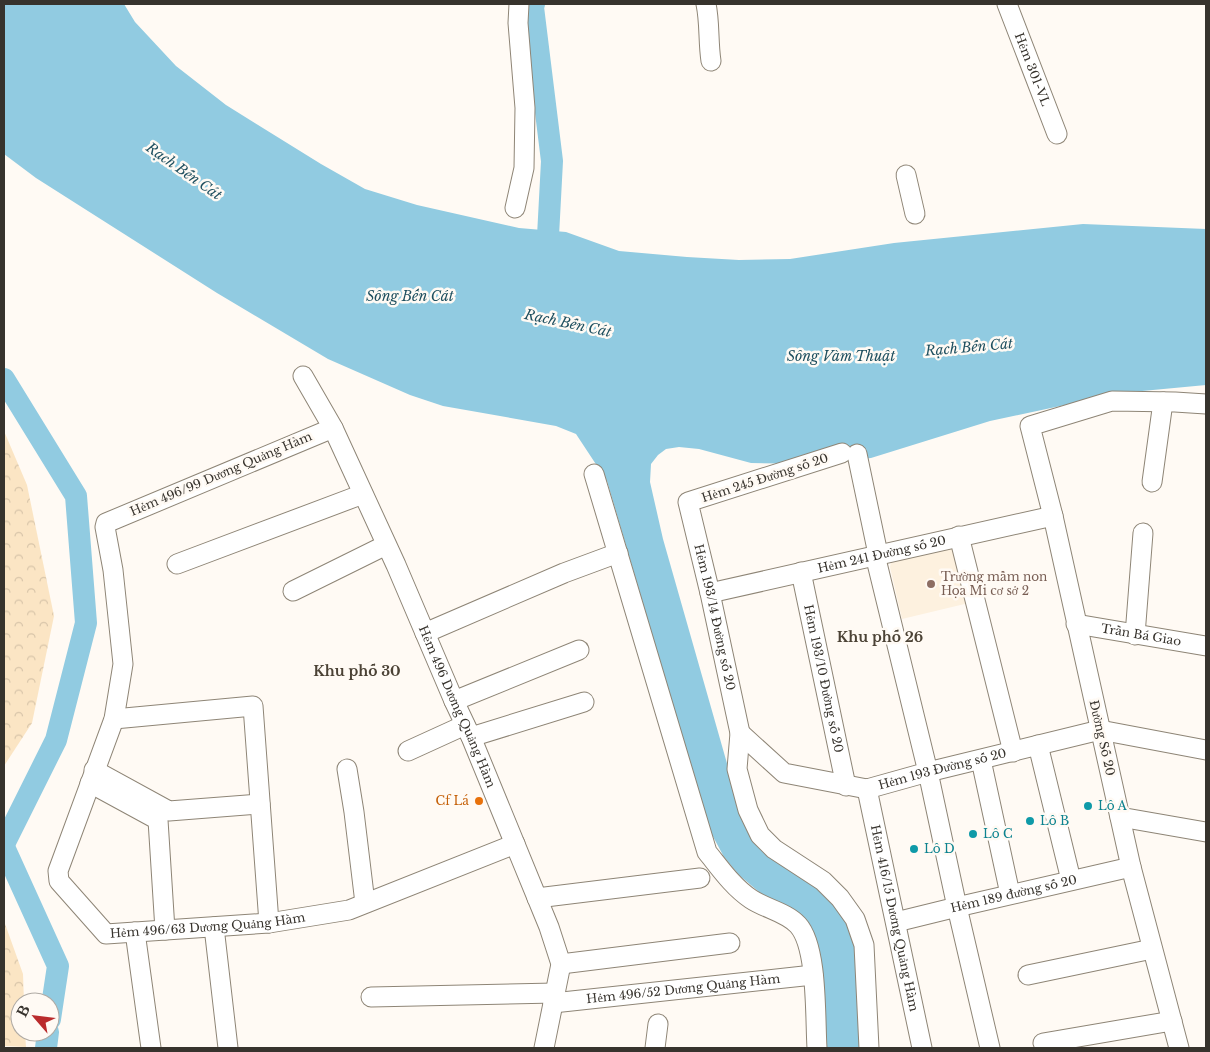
<svg xmlns="http://www.w3.org/2000/svg" width="1210" height="1052" font-family="'Libre Baskerville',serif">
	<style>
		.built { fill: #fdf1df }
		.park { fill: url(#park-crowns) }
		.water { fill: #91cbe1 }
		.lines { fill: none; stroke-linecap: round; stroke-linejoin: round }
		.river { stroke: #91cbe1; stroke-width: 22 }
		.minor-casing { stroke: #8e8576; stroke-width: 21 }
		.minor { stroke: #fff; stroke-width: 19 }
		.education-dot { fill: #8d6e63; stroke: #fffaf4; stroke-width: 2 }
		.food-dot { fill: #e8710a; stroke: #fffaf4; stroke-width: 2 }
		.culture-dot { fill: #0f9aa8; stroke: #fffaf4; stroke-width: 2 }
		.labels { text-anchor: middle; stroke-width: 5; stroke-linejoin: round; paint-order: stroke }
		.street-label { font-size: 12px; fill: #37332d; stroke: #fffaf4 }
		.education-label { font-size: 12px; fill: #785e54; stroke: #fffaf4; text-anchor: start }
		.food-label { font-size: 12px; fill: #c56008; stroke: #fffaf4; text-anchor: end }
		.culture-label { font-size: 12px; fill: #0d838f; stroke: #fffaf4; text-anchor: start }
		.water-label { font-size: 14px; font-style: italic; fill: #1e4f5f; stroke: #fffaf4 }
		.neighbourhood-label { font-size: 14px; font-weight: bold; fill: #4b4235; stroke: #fffaf4 }
	</style>
	<defs>
		<pattern id="park-crowns" width="20" height="18" patternUnits="userSpaceOnUse" patternTransform="scale(1.25)"><rect width="20" height="18" fill="#fbe5c4"/><path d="M2 6a3 3 0 1 1 6 0M12 15a3 3 0 1 1 6 0" fill="none" stroke="#d8c5a9"/></pattern>
	</defs>
	<rect width="100%" height="100%" fill="#fffaf4"/>
	<polygon class="built" points="958,539 973,602 902,619 890,567 891,562"/>
	<g class="park">
		<polygon points="4,431 27,485 54,616 32,723 4,766"/>
		<polygon points="4,921 23,974 24,1002 20,1002 20,1032 25,1032 26,1047 4,1046"/>
	</g>
	<polygon class="water" points="4,4 124,4 135,22 176,66 226,105 321,164 365,189 417,205 519,228 566,232 619,251 687,257 739,260 790,259 894,243 1083,224 1206,229 1206,385 1121,393 990,421 871,458 821,464 751,463 699,449 679,447 666,449 658,455 651,464 650,482 663,539 736,795 837,908 847,925 855,950 860,1048 825,1048 819,955 779,904 759,892 739,875 724,857 710,831 607,481 576,434 556,426 443,406 410,395 328,359 217,293 36,178 4,154"/>
	<g class="lines">
		<g class="river">
			<polyline points="534,4 533,7 552,161 548,236 548,261"/>
			<polyline points="4,379 76,496 86,623 56,740 4,844"/>
			<polyline points="4,847 58,966 50,1019"/>
			<polyline points="46,1048 48,1032"/>
		</g>
		<g class="minor-casing">
			<g id="minor">
				<path d="M706 4C710 23 708 41 711 61"/>
				<path id="s1" d="M1007 4 1057 134"/>
				<polyline points="906,175 915,214"/>
				<polyline points="515,208 524,168 525,108 518,23 519,4"/>
				<path id="s2" d="M303 376 333 428 396 565 454 701 471 737 549 927 561 964 544 1048"/>
				<path id="s3" d="M333 428 106 523 105 527 113 570 123 664 114 719 58 871 59 881 106 934 269 923 349 910 515 844"/>
				<path id="s4" d="M842 453 688 502 710 593 740 733 737 769 748 810 760 835 774 849 823 881 840 898 855 919 864 945 869 1048"/>
				<polyline points="857,454 878,554"/>
				<path d="M594 474 707 852C720 868 733 887 751 899 766 909 786 912 798 925 818 947 815 1018 817 1048"/>
				<polyline points="1152,482 1163,402"/>
				<polyline points="959,536 1013,752"/>
				<polyline points="875,555 928,772 957,907 990,1048"/>
				<polyline points="177,564 363,494"/>
				<path id="s5" d="M801 572 846 786"/>
				<polyline points="293,591 386,545"/>
				<path id="s6" d="M710 593 1053 516"/>
				<path id="s7" d="M1076 624 1206 646"/>
				<polyline points="425,633 564,573 618,553"/>
				<polyline points="1135,635 1143,533"/>
				<polyline points="454,701 579,650"/>
				<polyline points="114,719 253,706 269,923"/>
				<path id="s8" d="M740 733 784 773 867 789 928 772 1100 730 1206 750"/>
				<polyline points="471,737 584,702"/>
				<polyline points="1038,745 1071,880"/>
				<polyline points="408,751 465,725"/>
				<polyline points="981,760 1010,894"/>
				<polyline points="347,769 354,812 365,903"/>
				<polyline points="94,770 169,811 260,804"/>
				<polyline points="90,783 158,820 165,930"/>
				<path id="s9" d="M867 789 922 1048"/>
				<polyline points="1120,817 1206,832"/>
				<polyline points="537,898 700,878"/>
				<path id="s10" d="M896 922 957 907 1131 867"/>
				<polyline points="214,927 228,1048"/>
				<polyline points="135,932 151,1048"/>
				<polyline points="561,964 730,943"/>
				<polyline points="1028,975 1152,949"/>
				<polyline points="371,997 555,993"/>
				<path id="s11" d="M553 1003 813 975"/>
				<polyline points="1043,1043 1172,1021"/>
				<polyline points="655,1048 658,1024"/>
				<polyline points="1179,1048 1131,867 1053,516 1030,426 1112,401 1175,402 1206,404"/>
			</g>
		</g>
		<use href="#minor" class="minor"/>
	</g>
	<circle class="education-dot" cx="931" cy="584" r="5"/>
	<circle class="food-dot" cx="479" cy="801" r="5"/>
	<g class="culture-dot">
		<circle cx="1088" cy="806" r="5"/>
		<circle cx="1030" cy="821" r="5"/>
		<circle cx="973" cy="834" r="5"/>
		<circle cx="914" cy="849" r="5"/>
	</g>
	<g class="labels">
		<g class="street-label">
			<text dy="4" stroke="none"><textPath href="#s1" startOffset="70">Hẻm 301-VL</textPath></text>
			<text transform="translate(221 474) rotate(-23)" y="4">Hẻm 496/99 Dương Quảng Hàm</text>
			<text transform="translate(765 478) rotate(-18)" y="4">Hẻm 245 Đường số 20</text>
			<text dy="4" stroke="none"><textPath href="#s6" startOffset="176">Hẻm 241 Đường số 20</textPath></text>
			<text dy="4" stroke="none"><textPath href="#s4" startOffset="280">Hẻm 193/14 Đường số 20</textPath></text>
			<text dy="4" stroke="none"><textPath href="#s7" startOffset="66">Trần Bá Giao</textPath></text>
			<text dy="4" stroke="none"><textPath href="#s5" startOffset="109">Hẻm 193/10 Đường số 20</textPath></text>
			<text dy="4" stroke="none"><textPath href="#s2" startOffset="365">Hẻm 496 Dương Quảng Hàm</textPath></text>
			<text transform="translate(1102 738) rotate(77)" y="4">Đường Số 20</text>
			<text dy="4" stroke="none"><textPath href="#s8" startOffset="222">Hẻm 193 Đường số 20</textPath></text>
			<text dy="4" stroke="none"><textPath href="#s10" startOffset="121">Hẻm 189 đường số 20</textPath></text>
			<text dy="4" stroke="none"><textPath href="#s9" startOffset="132">Hẻm 416/15 Dương Quảng Hàm</textPath></text>
			<text dy="4" stroke="none"><textPath href="#s3" startOffset="789">Hẻm 496/63 Dương Quảng Hàm</textPath></text>
			<text dy="4" stroke="none"><textPath href="#s11" startOffset="131">Hẻm 496/52 Dương Quảng Hàm</textPath></text>
		</g>
		<g class="education-label">
			<text x="941" y="581">Trường mầm non<tspan x="941" dy="14">Họa Mi cơ sở 2</tspan></text>
		</g>
		<g class="food-label">
			<text x="469" y="805">Cf Lá</text>
		</g>
		<g class="culture-label">
			<text x="1098" y="810">Lô A</text>
			<text x="1040" y="825">Lô B</text>
			<text x="983" y="838">Lô C</text>
			<text x="924" y="853">Lô D</text>
		</g>
		<g class="water-label">
			<text transform="translate(184 171) rotate(35)" y="5">Rạch Bến Cát</text>
			<text x="410" y="301">Sông Bến Cát</text>
			<text transform="translate(568 323) rotate(12)" y="5">Rạch Bến Cát</text>
			<text transform="translate(969 347) rotate(-5)" y="5">Rạch Bến Cát</text>
			<text x="841" y="361">Sông Vàm Thuật</text>
		</g>
		<g class="neighbourhood-label">
			<text x="880" y="642">Khu phố 26</text>
			<text x="357" y="676">Khu phố 30</text>
		</g>
	</g>
	<rect width="1210" height="1052" fill="none" stroke="#37332d" stroke-width="10"/>
	<g transform="translate(35 1017) rotate(298)"><circle r="24" fill="#fffaf4" stroke="#afaaa4"/>
	<path d="M0-4L9 19L0 12L-9 19Z" fill="#ba2b2c"/>
	<text y="-8" font-size="14" font-weight="bold" text-anchor="middle" fill="#37332d">B</text>
	</g>
</svg>
